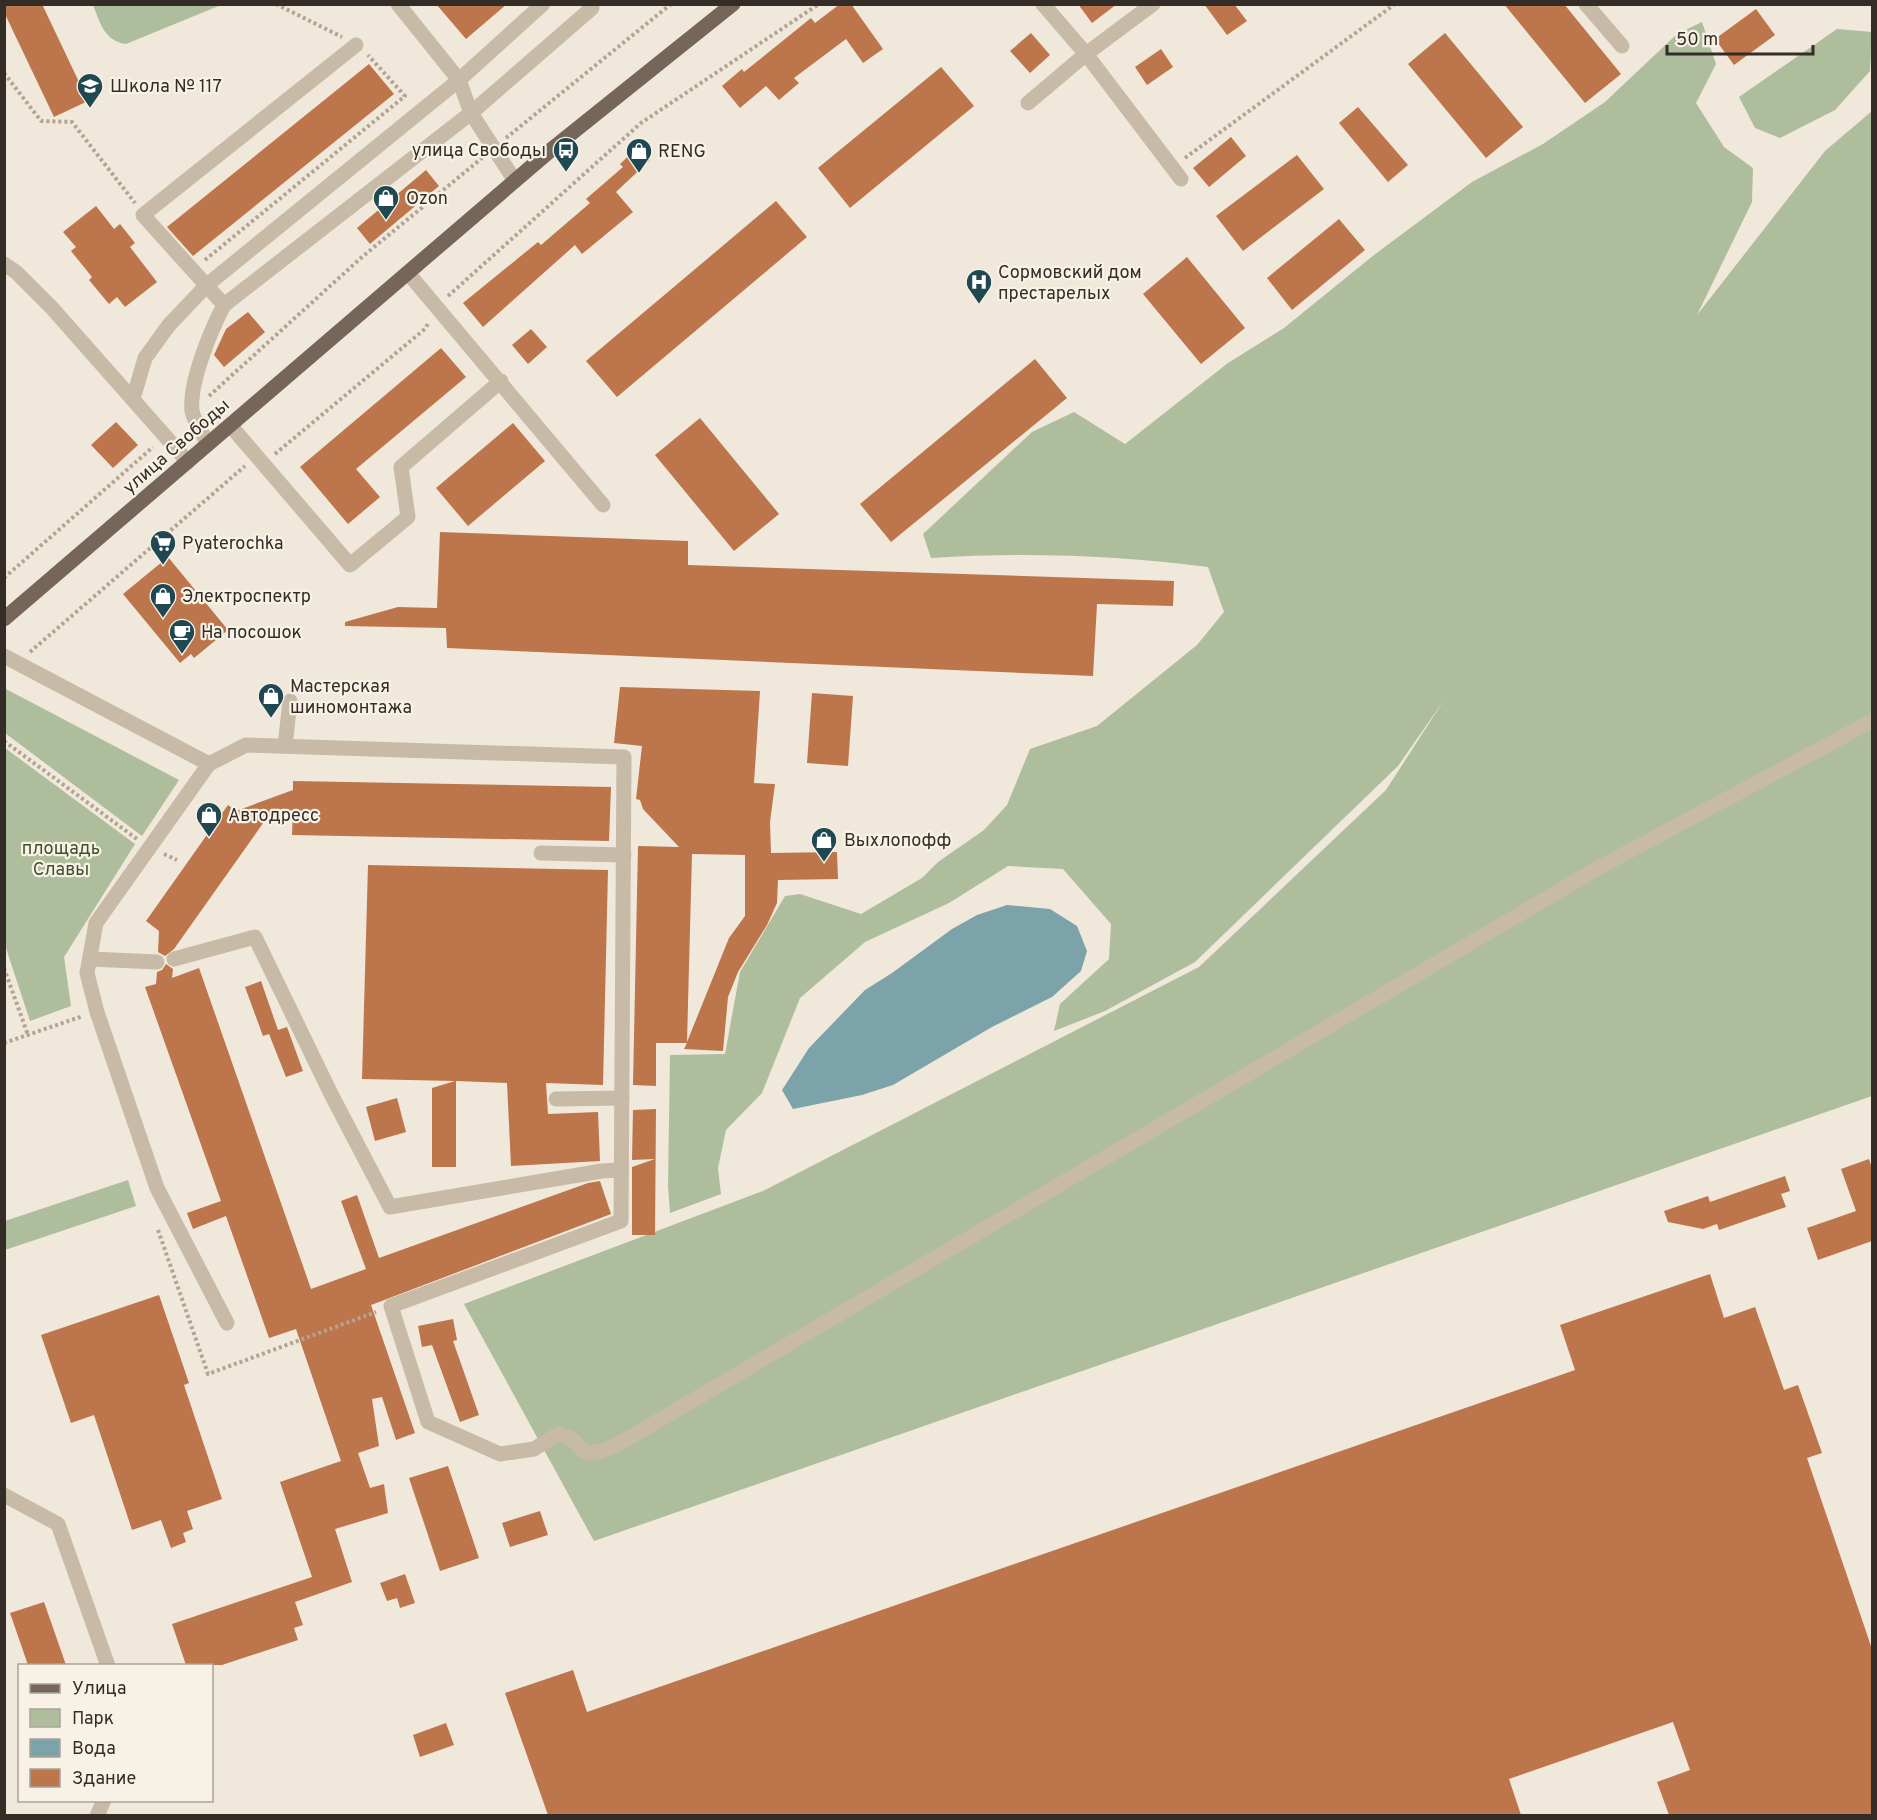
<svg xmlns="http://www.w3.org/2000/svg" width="1877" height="1820" font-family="Overpass,sans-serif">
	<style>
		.green { fill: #aebd9c }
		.water { fill: #7ca2aa }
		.building { fill: #bd754b; fill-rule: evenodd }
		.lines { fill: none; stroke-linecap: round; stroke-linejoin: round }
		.path { stroke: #b2a492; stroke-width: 4; stroke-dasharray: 3 3; stroke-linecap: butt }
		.minor { stroke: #c7baa7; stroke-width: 15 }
		.major { stroke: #756659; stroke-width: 15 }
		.labels { text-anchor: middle; stroke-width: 4.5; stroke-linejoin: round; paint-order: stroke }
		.poi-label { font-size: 18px; fill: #342d27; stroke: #f8f2e6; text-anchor: start }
		.street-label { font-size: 18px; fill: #342d27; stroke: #f8f2e6 }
		.park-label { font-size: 18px; fill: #3f502d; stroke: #f8f2e6 }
	</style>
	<rect width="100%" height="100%" fill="#f0e8da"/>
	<g class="green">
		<path d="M93 5H221L126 44C104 41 100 22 93 5Z"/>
		<path d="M1702 22 1716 64 1696 103 1724 147 1753 168 1752 202 1697 315 1825 151 1872 111V1096L594 1541 464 1304 765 1190 1199 967 1386 790 1444 700 1398 766 1195 962 1105 1011 1054 1031 1060 1004 1109 959 1111 924 1063 869 1008 866 949 903 865 942 800 998 762 1093 726 1130 718 1168 721 1194 670 1213 668 1186 670 1055 725 1054 740 972 785 896 800 894 861 914 922 878 938 862 984 830 1007 805 1030 749 1097 726 1197 645 1224 612 1208 567C1116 555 1023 552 931 558L923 534 1032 432 1074 412 1125 444 1228 363 1284 328 1374 255 1472 182 1543 144 1605 102 1677 34Z"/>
		<polygon points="1837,29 1872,32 1870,71 1835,110 1780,138 1755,128 1739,97"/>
		<polygon points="4,688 179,780 142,836 5,733"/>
		<polygon points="5,748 135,844 64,957 71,1006 30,1021 5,945"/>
		<polygon points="128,1180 136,1206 5,1250 5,1221"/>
	</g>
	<polygon class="water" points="1007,905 1050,909 1077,926 1087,951 1081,971 1052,997 992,1027 893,1085 862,1095 793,1109 782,1090 809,1048 865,990 892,973 952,929 977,915"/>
	<g class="building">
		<polygon points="4,4 42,4 88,101 54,117 4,12"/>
		<polygon points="436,4 507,4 466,39"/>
		<polygon points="840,4 851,4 883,49 863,63 846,39 794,78 799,83 779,100 766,86 740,108 722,86 742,69 744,72 811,18 815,23"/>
		<polygon points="1078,4 1117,4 1092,23"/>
		<polygon points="1204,4 1234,4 1247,21 1227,35"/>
		<polygon points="1504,4 1564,4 1621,74 1585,103"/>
		<polygon points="1756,9 1775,35 1734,65 1715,39"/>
		<polygon points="1031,33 1050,55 1030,73 1010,51"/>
		<polygon points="1445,33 1523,127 1486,158 1408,64"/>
		<polygon points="1161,49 1173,67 1147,85 1135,67"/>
		<polygon points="369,64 394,94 193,256 167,227"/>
		<polygon points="941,67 974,106 850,208 818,168"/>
		<polygon points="1358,107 1408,165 1388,182 1339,123"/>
		<polygon points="1231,137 1246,156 1209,187 1193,168"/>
		<polygon points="638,147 650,160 616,192 633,212 582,254 575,245 483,327 463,303 538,242 541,245 590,203 586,199 623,167 620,164"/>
		<polygon points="1297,155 1324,189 1243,251 1216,216"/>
		<polygon points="426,170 439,186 370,244 357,228"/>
		<polygon points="776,201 807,237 617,397 586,361"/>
		<polygon points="96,206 114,229 120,224 135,243 130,247 157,282 125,307 117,297 109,304 89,280 92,277 71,251 76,247 63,232"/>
		<polygon points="1339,219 1365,250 1292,310 1267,278"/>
		<polygon points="1187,257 1245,328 1201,364 1143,294"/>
		<polygon points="248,312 265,332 224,367 214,355 226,329"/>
		<polygon points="531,329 547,347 528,364 512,345"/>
		<polygon points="441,348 466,377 356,469 380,497 348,524 300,467"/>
		<polygon points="1035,359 1067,398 891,542 860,504"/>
		<polygon points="700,418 779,514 734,551 655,455"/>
		<polygon points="116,422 138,445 113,468 91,445"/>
		<polygon points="513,423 545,461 468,526 436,488"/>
		<polygon points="440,532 688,541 688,565 1174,581 1173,606 1097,604 1093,676 447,648 446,628 345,626 345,622 398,607 437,608"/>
		<polygon points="168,557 228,630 194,658 191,654 180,663 123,594"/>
		<path d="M620 687 760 691 754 783 775 784 770 822 771 853 837 852 838 879 778 880 777 903 767 925 738 972 728 997 723 1051 684 1049 687 1043H656V1086L633 1085 638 846 679 847 643 809 640 800 636 799 642 746 614 743ZM692 854 745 855V916L729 938 687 1042Z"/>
		<polygon points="812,693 853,696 848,766 807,763"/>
		<polygon points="293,781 611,787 609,841 292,835 293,810 266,819 174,949 165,956 158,952 159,931 146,921 228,805 236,811 293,790"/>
		<polygon points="368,865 608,870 603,1085 546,1083 548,1114 598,1112 600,1161 511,1166 507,1083 456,1081 456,1167 432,1167 432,1088 455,1081 362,1079"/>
		<polygon points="166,964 173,969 172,978 199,968 311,1289 366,1269 341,1201 357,1195 379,1258 588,1183 600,1181 611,1214 371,1305 415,1433 396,1440 382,1397 372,1399 379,1446 358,1453 370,1488 384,1484 388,1513 335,1529 352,1582 295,1602 303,1625 294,1628 298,1640 222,1665 186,1665 172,1624 312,1577 280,1482 341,1461 296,1329 269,1338 226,1216 193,1229 187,1213 221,1201 145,987 156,984 157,972 162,970"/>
		<polygon points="261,981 278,1030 287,1027 303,1071 286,1077 269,1034 263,1036 245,987"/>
		<polygon points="397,1098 406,1132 375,1141 366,1107"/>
		<polygon points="656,1109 655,1235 632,1235 632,1167 655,1159 632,1160 633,1110"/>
		<polygon points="1869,1159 1872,1168 1872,1241 1818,1260 1807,1228 1856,1211 1841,1169"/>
		<polygon points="1785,1176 1790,1191 1781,1194 1786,1207 1719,1230 1717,1224 1703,1229 1668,1222 1664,1211 1708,1196 1710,1202"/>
		<polygon points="1710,1274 1724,1318 1755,1307 1784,1390 1798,1385 1822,1453 1807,1458 1872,1649 1872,1815 1669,1815 1657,1782 1690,1770 1673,1722 1509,1779 1521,1815 548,1815 505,1693 573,1670 587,1712 1575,1370 1560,1325"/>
		<polygon points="159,1295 189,1383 184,1385 222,1499 187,1511 193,1529 183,1533 186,1542 171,1548 161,1520 132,1530 94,1415 71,1423 41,1335"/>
		<polygon points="453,1319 457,1340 453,1341 479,1415 460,1422 432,1345 422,1347 418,1326"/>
		<polygon points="448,1466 479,1558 440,1571 409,1478"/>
		<polygon points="540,1511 548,1535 510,1547 502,1523"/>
		<polygon points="405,1574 415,1603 400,1608 397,1598 387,1601 380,1583"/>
		<polygon points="44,1602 66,1665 28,1665 10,1613"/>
		<polygon points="446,1723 454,1745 420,1757 413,1735"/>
	</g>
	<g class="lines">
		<g class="path">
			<polyline points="276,4 342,37"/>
			<polyline points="4,73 41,121 72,122 135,203"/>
			<polyline points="506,138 671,4"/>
			<polyline points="1185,158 1395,4"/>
			<polyline points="205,260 405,96 368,55"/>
			<polyline points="448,296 641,123 819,4"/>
			<polyline points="209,396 362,257 482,158"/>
			<polyline points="275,454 426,328 428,323"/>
			<polyline points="4,578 153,447"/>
			<polyline points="30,652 245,466"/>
			<polyline points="4,741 137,839"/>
			<polyline points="164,854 177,860"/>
			<polyline points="4,968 28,1035"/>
			<polyline points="4,1043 83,1016"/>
			<polyline points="158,1230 208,1374 376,1312"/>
		</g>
		<g class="minor">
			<polyline points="398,4 459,80 471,113 515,181"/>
			<polyline points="1043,4 1086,54 1181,179"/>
			<polyline points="1586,4 1622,46"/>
			<polyline points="1028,103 1086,54 1153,4"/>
			<polyline points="4,264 16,272 52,308 188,462"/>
			<polyline points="408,273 603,505"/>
			<polyline points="224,305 143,215 356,45"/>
			<polyline points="133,399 145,358 169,325 207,285 459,80 543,4"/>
			<polyline points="230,425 350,565 408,517 401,467 501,381"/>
			<path d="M208 444C203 434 194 421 192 411 189 382 211 330 224 305L471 113 592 8"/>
			<polyline points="4,656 209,764"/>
			<polyline points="285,746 290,701"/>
			<polyline points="541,853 624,855"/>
			<polyline points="90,959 157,962"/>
			<polyline points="174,959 255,937 331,1094 390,1207 602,1171 621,1170"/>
			<polyline points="556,1099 622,1098"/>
			<polyline points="227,1323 157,1188 97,1012 87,973 96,923 209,764 246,745 624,757 621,1221 391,1306 428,1422 500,1454 534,1449 558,1434 571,1438 584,1452 600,1452 622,1442 1598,868 1872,721"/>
			<polyline points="4,1495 58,1524 108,1666"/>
			<polyline points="97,1816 104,1800"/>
		</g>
		<polyline class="major" points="4,619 552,149 733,4"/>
	</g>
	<defs>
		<g id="school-pin" transform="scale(1.35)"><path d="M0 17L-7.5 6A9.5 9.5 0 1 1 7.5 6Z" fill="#204852" stroke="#f8f2e6"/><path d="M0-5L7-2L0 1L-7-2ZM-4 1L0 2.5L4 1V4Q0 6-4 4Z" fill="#fff"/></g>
		<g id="bus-pin" transform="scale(1.35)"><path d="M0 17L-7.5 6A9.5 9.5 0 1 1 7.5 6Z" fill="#204852" stroke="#f8f2e6"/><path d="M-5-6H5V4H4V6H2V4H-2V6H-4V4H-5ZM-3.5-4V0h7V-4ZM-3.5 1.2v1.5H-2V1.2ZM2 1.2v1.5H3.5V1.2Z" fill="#fff"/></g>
		<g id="shop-pin" transform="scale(1.35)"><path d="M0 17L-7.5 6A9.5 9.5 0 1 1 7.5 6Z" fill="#204852" stroke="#f8f2e6"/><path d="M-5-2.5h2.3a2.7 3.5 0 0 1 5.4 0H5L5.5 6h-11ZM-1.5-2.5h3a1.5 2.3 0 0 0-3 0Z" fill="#fff"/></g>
		<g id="hospital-pin" transform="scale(1.35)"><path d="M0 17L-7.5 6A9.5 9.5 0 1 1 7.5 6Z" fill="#204852" stroke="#f8f2e6"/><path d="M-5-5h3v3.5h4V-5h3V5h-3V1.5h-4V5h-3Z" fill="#fff"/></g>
		<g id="supermarket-pin" transform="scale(1.35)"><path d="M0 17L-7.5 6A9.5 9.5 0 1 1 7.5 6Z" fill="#204852" stroke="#f8f2e6"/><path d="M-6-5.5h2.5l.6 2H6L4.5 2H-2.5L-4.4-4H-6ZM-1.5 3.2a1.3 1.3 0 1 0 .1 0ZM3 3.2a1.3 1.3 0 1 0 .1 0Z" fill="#fff"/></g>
		<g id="cafe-pin" transform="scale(1.35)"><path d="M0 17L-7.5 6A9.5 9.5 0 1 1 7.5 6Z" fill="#204852" stroke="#f8f2e6"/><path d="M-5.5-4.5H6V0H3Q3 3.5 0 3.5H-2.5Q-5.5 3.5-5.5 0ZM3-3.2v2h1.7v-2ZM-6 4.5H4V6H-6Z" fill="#fff"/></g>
	</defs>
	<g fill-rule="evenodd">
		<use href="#school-pin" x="90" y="86"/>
		<use href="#bus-pin" x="566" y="150"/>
		<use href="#shop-pin" x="639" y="151"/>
		<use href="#shop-pin" x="386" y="198"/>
		<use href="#hospital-pin" x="979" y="282"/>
		<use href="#supermarket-pin" x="163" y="543"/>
		<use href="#shop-pin" x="163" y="596"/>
		<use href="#cafe-pin" x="182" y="632"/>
		<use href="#shop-pin" x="271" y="696"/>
		<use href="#shop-pin" x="209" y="815"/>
		<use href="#shop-pin" x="824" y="840"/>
	</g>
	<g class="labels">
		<g class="poi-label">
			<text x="110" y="92">Школа № 117</text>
			<text x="546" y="156" text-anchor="end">улица Свободы</text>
			<text x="658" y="157">RENG</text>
			<text x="406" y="204">Ozon</text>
			<text x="998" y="278">Сормовский дом<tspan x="998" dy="21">престарелых</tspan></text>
			<text x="182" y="549">Pyaterochka</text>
			<text x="182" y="602">Электроспектр</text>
			<text x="201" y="638">На посошок</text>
			<text x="290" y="692">Мастерская<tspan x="290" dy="21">шиномонтажа</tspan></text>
			<text x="228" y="821">Автодресс</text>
			<text x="844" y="846">Выхлопофф</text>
		</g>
		<g class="street-label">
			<text transform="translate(176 446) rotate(-41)" y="6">улица Свободы</text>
		</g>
		<g class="park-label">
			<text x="61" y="854">площадь<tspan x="61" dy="21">Славы</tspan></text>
		</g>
	</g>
	<rect width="1877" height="1820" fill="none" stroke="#342d27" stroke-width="12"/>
	<rect x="18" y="1664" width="195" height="138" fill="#f8f2e6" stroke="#aaa39a" stroke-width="1.5"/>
	<rect x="30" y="1684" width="30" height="9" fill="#756659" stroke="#aaa39a" stroke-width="1.5"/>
	<text x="72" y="1694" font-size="18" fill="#342d27">Улица</text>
	<rect x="30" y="1709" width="30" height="18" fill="#aebd9c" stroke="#aaa39a" stroke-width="1.5"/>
	<text x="72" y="1724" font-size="18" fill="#342d27">Парк</text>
	<rect x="30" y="1739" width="30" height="18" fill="#7ca2aa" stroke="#aaa39a" stroke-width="1.5"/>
	<text x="72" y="1754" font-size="18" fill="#342d27">Вода</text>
	<rect x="30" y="1769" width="30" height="18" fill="#bd754b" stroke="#aaa39a" stroke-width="1.5"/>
	<text x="72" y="1784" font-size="18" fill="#342d27">Здание</text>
	<path d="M1667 45v9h146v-9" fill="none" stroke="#342d27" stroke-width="3"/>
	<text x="1676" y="45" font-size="18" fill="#342d27" stroke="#f8f2e6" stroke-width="4.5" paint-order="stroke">50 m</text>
</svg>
